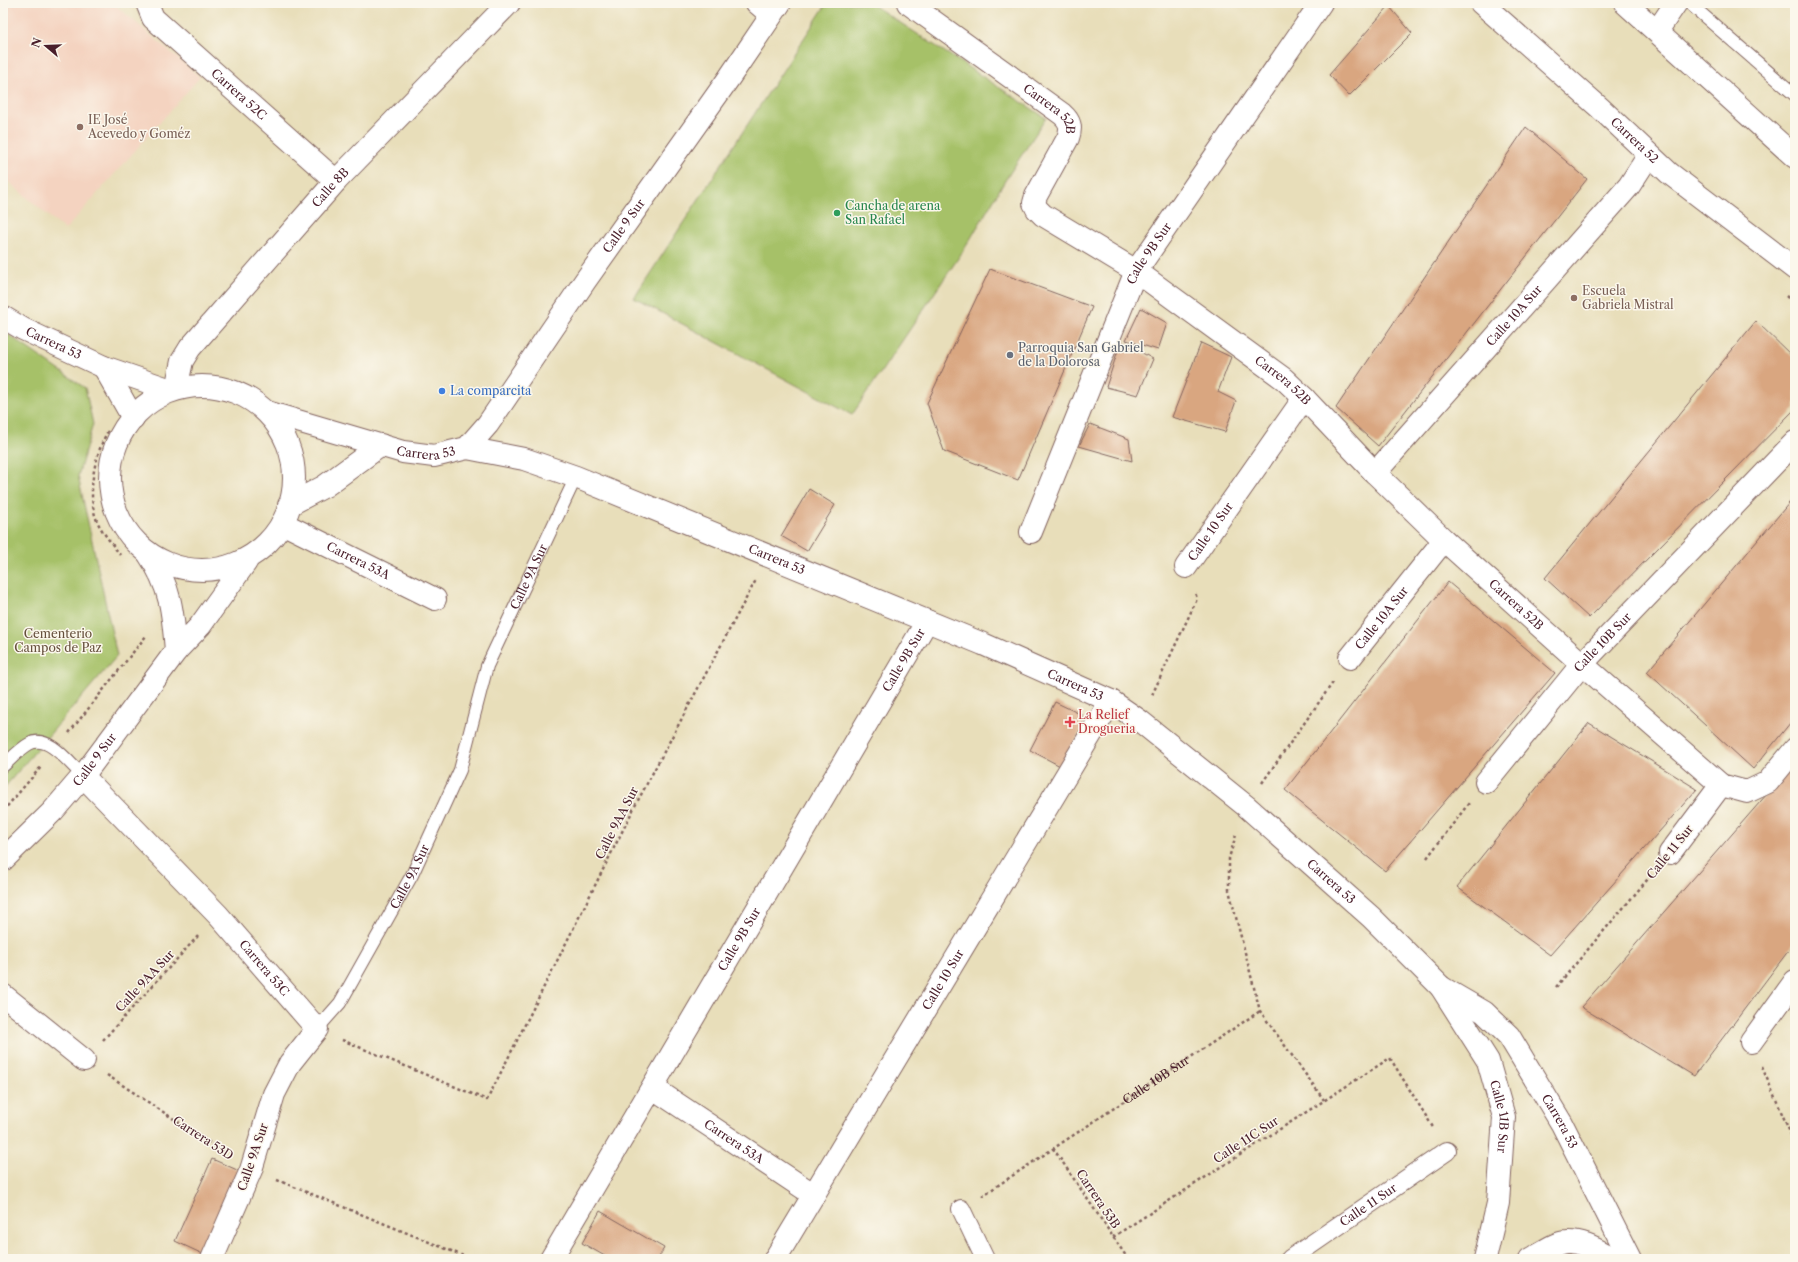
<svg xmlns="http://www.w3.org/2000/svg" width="1798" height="1262" font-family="'Libre Caslon Text',serif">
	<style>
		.built { fill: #f4d3c0 }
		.green { fill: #a6c168; stroke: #78704a }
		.building { fill: #d9a680 }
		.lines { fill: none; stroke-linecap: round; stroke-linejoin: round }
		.service-casing { stroke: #81625d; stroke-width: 14 }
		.pedestrian-casing { stroke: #81625d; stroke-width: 20 }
		.minor-casing { stroke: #81625d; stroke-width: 24 }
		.tertiary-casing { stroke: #81625d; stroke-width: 24 }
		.secondary-casing { stroke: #81625d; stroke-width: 24 }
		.primary-casing { stroke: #81625d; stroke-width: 24 }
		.path { stroke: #81625d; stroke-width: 2.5; stroke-dasharray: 3 3; stroke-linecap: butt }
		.service { stroke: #fff; stroke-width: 12 }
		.pedestrian { stroke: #fff; stroke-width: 18 }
		.minor { stroke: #fff; stroke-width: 22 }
		.tertiary { stroke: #fff; stroke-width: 22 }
		.secondary { stroke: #fff; stroke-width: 22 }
		.primary { stroke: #fff; stroke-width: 22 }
		.education-dot { fill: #8d6e63; stroke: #fbf7ec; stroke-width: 1.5 }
		.leisure-dot { fill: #2e9e5b; stroke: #fbf7ec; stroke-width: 1.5 }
		.worship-dot { fill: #6b7280; stroke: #fbf7ec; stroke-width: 1.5 }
		.shop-dot { fill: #3f7fe0; stroke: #fbf7ec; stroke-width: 1.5 }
		.health-dot { fill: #e0444e; stroke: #fbf7ec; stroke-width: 1.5 }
		.labels { text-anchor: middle; stroke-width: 3; stroke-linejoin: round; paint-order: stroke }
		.street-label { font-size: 12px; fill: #4a1f2b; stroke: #fbf7ec }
		.education-label { font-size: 12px; fill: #785e54; stroke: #fbf7ec; text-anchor: start }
		.leisure-label { font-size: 12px; fill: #27864d; stroke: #fbf7ec; text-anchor: start }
		.worship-label { font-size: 12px; fill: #5b616d; stroke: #fbf7ec; text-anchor: start }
		.shop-label { font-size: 12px; fill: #366cbe; stroke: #fbf7ec; text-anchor: start }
		.park-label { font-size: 12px; fill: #66503d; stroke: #fbf7ec }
		.health-label { font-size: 12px; fill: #be3a42; stroke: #fbf7ec; text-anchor: start }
	</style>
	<rect width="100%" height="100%" fill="#fbf7ec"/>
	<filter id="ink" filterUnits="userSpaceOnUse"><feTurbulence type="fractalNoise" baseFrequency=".025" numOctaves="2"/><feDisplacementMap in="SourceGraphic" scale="8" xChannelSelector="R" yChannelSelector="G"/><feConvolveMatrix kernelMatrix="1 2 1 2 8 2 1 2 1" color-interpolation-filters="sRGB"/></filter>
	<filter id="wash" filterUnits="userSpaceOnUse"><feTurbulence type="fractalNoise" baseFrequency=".012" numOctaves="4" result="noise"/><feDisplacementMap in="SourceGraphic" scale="16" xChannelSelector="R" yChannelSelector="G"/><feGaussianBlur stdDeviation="0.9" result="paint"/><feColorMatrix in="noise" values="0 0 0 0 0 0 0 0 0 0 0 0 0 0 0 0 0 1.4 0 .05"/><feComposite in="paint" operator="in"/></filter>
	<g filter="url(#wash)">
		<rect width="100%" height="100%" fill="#e8deba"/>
		<polygon class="built" points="3,3 113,3 200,77 65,230 3,177"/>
		<g class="green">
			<polygon points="827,3 870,3 1046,118 1006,179 965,248 852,415 634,298"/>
			<polygon points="3,331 85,388 93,424 78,476 117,656 3,789"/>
		</g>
		<g id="blocks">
			<g class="building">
				<polygon points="1389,6 1412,33 1349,96 1329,75"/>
				<polygon points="1526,127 1587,179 1378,446 1336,408"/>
				<polygon points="990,269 1092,307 1018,480 944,451 927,403"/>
				<polygon points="1141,308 1167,323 1158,350 1126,340"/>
				<polygon points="1756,321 1795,359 1795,409 1589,618 1545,578"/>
				<polygon points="1121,341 1153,359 1138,395 1106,387"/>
				<polygon points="1201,343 1231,357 1218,392 1236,401 1225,432 1172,417"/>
				<polygon points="1090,424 1129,439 1132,461 1079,446"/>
				<polygon points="809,489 835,505 807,551 781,536"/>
				<polygon points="1795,496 1795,717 1753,769 1647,672"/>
				<polygon points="1448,582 1555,673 1385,871 1285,790"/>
				<polygon points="1055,702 1082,715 1083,726 1062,767 1030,750"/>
				<polygon points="1589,723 1697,789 1550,955 1457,887"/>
				<polygon points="1795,762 1795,942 1694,1076 1581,1007"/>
				<polygon points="212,1159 244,1173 207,1256 175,1241"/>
				<polygon points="600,1211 664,1248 658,1259 610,1259 582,1243"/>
			</g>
		</g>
	</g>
	<g filter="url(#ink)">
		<use href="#blocks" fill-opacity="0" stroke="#81625d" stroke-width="1"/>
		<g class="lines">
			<g class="service-casing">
				<g id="service">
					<polyline points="1689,3 1795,95"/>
					<path d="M3 766C11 759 20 749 29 744 48 733 70 764 83 776"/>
					<path id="s2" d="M317 1029 340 1003 412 875 460 770 487 666 576 477"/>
				</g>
			</g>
			<g class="pedestrian-casing">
				<g id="pedestrian">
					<polyline points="961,1209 985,1259"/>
					<path id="s3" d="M1290 1259 1447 1151"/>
				</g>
			</g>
			<g class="minor-casing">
				<g id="minor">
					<path id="s4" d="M147 3 153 18 336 181"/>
					<polyline points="757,3 771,15"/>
					<path id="s5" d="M908 3 1062 114C1070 121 1072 127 1068 138L1036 196 1034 203 1037 209 1043 215 1136 271 1284 379 1304 398 1375 473 1444 540 1582 664 1721 785 1747 792 1768 782 1795 749"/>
					<polyline points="1657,31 1676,3"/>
					<path id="s6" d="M176 389 182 361 190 348 336 181 509 3"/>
					<path id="s7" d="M1375 473 1629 186 1649 155"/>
					<path id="s8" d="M282 523 435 599"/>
					<path id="s9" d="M1031 532 1136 271 1321 3"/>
					<path id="s10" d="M1186 567 1304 398"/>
					<path id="s11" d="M1350 658 1444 540"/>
					<path id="s12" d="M83 776 218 915 317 1029 290 1063 274 1094 251 1170 212 1259"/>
					<path id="s13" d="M1486 782 1582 664 1795 442"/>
					<polyline points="1670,853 1721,785"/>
					<path id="s14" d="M1441 987 1488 1061 1504 1117 1498 1203 1485 1259"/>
					<polyline points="3,995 84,1060"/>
					<polyline points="1751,1042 1795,981"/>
					<path id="s15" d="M653 1088 814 1195"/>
					<path id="s16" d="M551 1259 927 621"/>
					<path id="s17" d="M775 1259 1111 701"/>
					<path d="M1530 1259C1541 1253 1555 1242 1567 1242 1584 1241 1600 1252 1615 1259"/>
				</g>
			</g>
			<g class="tertiary-casing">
				<g id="tertiary">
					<path id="s18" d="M3 317 23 329 104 367 171 390"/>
					<polyline points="104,367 133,418"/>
					<path id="s19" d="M467 448 524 459 576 477 983 644 1111 701 1140 721 1246 806 1371 917 1441 987 1484 1012 1509 1036 1562 1124 1630 1259"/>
				</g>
			</g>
			<g class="secondary-casing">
				<g id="secondary">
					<circle cx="202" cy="478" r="92"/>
					<path id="s20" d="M267 412 403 452 434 456 467 448 488 424 585 281 729 78 780 3"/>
					<polyline points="289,505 325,486 381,445"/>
					<path d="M148 553C171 587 173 612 176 651"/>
					<path id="s21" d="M3 860 53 811 83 776 176 651 200 626 246 562"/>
				</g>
			</g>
			<g class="primary-casing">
				<g id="primary">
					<path id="s22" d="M1481 3 1600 108 1669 173 1795 269"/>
					<polyline points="1625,3 1795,157"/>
				</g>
			</g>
			<g class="path">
				<polyline points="1786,296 1795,304"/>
				<path d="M108 431C94 455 85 499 99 525 105 536 114 546 120 555"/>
				<polyline points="1152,695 1197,599 1195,592"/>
				<polyline points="69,733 146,636"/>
				<polyline points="1262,783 1334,681"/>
				<polyline points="3,811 41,767"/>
				<polyline points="1236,835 1229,858 1229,890 1260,1011 1324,1100"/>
				<polyline points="1427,858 1469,803"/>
				<polyline points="1556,987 1653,873"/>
				<polyline points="103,1040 198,936"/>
				<polyline points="342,1040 487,1100 635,806 756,580"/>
				<polyline points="1762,1067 1795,1144"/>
				<polyline points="107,1075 227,1154"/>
				<polyline points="1053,1148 1128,1259"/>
				<polyline points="277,1180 471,1259"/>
				<path id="s1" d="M982 1196 1260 1011"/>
				<polyline points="1113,1237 1390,1058 1434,1129"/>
			</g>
			<use href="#service" class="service"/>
			<use href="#pedestrian" class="pedestrian"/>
			<use href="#minor" class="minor"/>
			<use href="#tertiary" class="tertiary"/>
			<use href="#secondary" class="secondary"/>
			<use href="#primary" class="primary"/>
		</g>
	</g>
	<g class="education-dot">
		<circle cx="80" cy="127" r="4"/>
		<circle cx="1574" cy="298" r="4"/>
	</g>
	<circle class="leisure-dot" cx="837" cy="213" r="4"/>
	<circle class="worship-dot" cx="1010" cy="355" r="4"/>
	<circle class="shop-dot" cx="442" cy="391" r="4"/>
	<path class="health-dot" d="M1068 716h4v4h4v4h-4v4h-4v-4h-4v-4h4z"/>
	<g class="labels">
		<g class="street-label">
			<text dy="4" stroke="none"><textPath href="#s4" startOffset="131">Carrera 52C</textPath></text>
			<text dy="4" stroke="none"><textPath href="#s5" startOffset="178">Carrera 52B</textPath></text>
			<text dy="4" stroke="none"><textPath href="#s22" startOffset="206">Carrera 52</textPath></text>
			<text dy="4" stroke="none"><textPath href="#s6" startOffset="257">Calle 8B</textPath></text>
			<text dy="4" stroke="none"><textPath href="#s20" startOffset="479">Calle 9 Sur</textPath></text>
			<text dy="4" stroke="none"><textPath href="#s9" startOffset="303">Calle 9B Sur</textPath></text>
			<text dy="4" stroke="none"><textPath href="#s7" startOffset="210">Calle 10A Sur</textPath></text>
			<text dy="4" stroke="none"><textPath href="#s18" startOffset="57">Carrera 53</textPath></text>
			<text dy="4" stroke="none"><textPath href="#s5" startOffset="597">Carrera 52B</textPath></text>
			<text dy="4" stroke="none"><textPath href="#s20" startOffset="165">Carrera 53</textPath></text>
			<text dy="4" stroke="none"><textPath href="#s10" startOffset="43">Calle 10 Sur</textPath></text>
			<text dy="4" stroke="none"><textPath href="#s19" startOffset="330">Carrera 53</textPath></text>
			<text dy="4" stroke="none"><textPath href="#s8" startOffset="85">Carrera 53A</textPath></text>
			<text dy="4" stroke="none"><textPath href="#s2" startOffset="503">Calle 9A Sur</textPath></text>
			<text dy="4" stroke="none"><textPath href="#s5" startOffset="921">Carrera 52B</textPath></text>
			<text dy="4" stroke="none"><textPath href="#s11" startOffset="51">Calle 10A Sur</textPath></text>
			<text dy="4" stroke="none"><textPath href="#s13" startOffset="182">Calle 10B Sur</textPath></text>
			<text dy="4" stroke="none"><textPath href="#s16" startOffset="695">Calle 9B Sur</textPath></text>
			<text dy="4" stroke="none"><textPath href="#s19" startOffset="654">Carrera 53</textPath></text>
			<text dy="4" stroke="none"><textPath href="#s21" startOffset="136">Calle 9 Sur</textPath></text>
			<text transform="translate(617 823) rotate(-63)" y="4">Calle 9AA Sur</text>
			<text transform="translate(1670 852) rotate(-51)" y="4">Calle 11 Sur</text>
			<text dy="4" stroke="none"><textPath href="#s2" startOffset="179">Calle 9A Sur</textPath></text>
			<text dy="4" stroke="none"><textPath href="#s19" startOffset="978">Carrera 53</textPath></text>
			<text dy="4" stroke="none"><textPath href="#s16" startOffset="371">Calle 9B Sur</textPath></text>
			<text dy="4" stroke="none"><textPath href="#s12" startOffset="264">Carrera 53C</textPath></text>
			<text dy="4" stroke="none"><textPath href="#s17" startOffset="326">Calle 10 Sur</textPath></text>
			<text transform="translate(145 981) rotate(-47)" y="4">Calle 9AA Sur</text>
			<text dy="4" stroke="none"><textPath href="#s1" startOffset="209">Calle 10B Sur</textPath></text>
			<text dy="4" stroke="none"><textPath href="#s14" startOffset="145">Calle 11B Sur</textPath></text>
			<text dy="4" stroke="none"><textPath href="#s19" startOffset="1314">Carrera 53</textPath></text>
			<text transform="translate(203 1138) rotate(33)" y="4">Carrera 53D</text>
			<text transform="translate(1246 1140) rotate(-33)" y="4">Calle 11C Sur</text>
			<text dy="4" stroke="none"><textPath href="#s15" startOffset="97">Carrera 53A</textPath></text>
			<text transform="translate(253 1157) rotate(-71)" y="4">Calle 9A Sur</text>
			<text transform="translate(1098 1199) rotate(56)" y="4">Carrera 53B</text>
			<text dy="4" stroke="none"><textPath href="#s3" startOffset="95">Calle 11 Sur</textPath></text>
		</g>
		<g class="education-label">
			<text x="88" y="124">IE José<tspan x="88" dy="14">Acevedo y Goméz</tspan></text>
			<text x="1582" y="295">Escuela<tspan x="1582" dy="14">Gabriela Mistral</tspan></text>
		</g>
		<g class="leisure-label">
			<text x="845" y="210">Cancha de arena<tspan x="845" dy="14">San Rafael</tspan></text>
		</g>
		<g class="worship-label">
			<text x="1018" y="352">Parroquia San Gabriel<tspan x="1018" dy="14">de la Dolorosa</tspan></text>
		</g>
		<g class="shop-label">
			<text x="450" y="395">La comparcita</text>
		</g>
		<g class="park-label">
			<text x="58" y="638">Cementerio<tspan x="58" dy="14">Campos de Paz</tspan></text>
		</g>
		<g class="health-label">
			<text x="1078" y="719">La Relief<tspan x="1078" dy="14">Drogueria</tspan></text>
		</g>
	</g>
	<rect width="1798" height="1262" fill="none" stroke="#fbf7ec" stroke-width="16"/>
	<g transform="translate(46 46) rotate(289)" stroke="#fbf7ec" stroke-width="3" paint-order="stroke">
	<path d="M0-3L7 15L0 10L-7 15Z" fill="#4a1f2b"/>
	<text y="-6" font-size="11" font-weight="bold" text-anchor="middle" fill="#4a1f2b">N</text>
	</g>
</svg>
